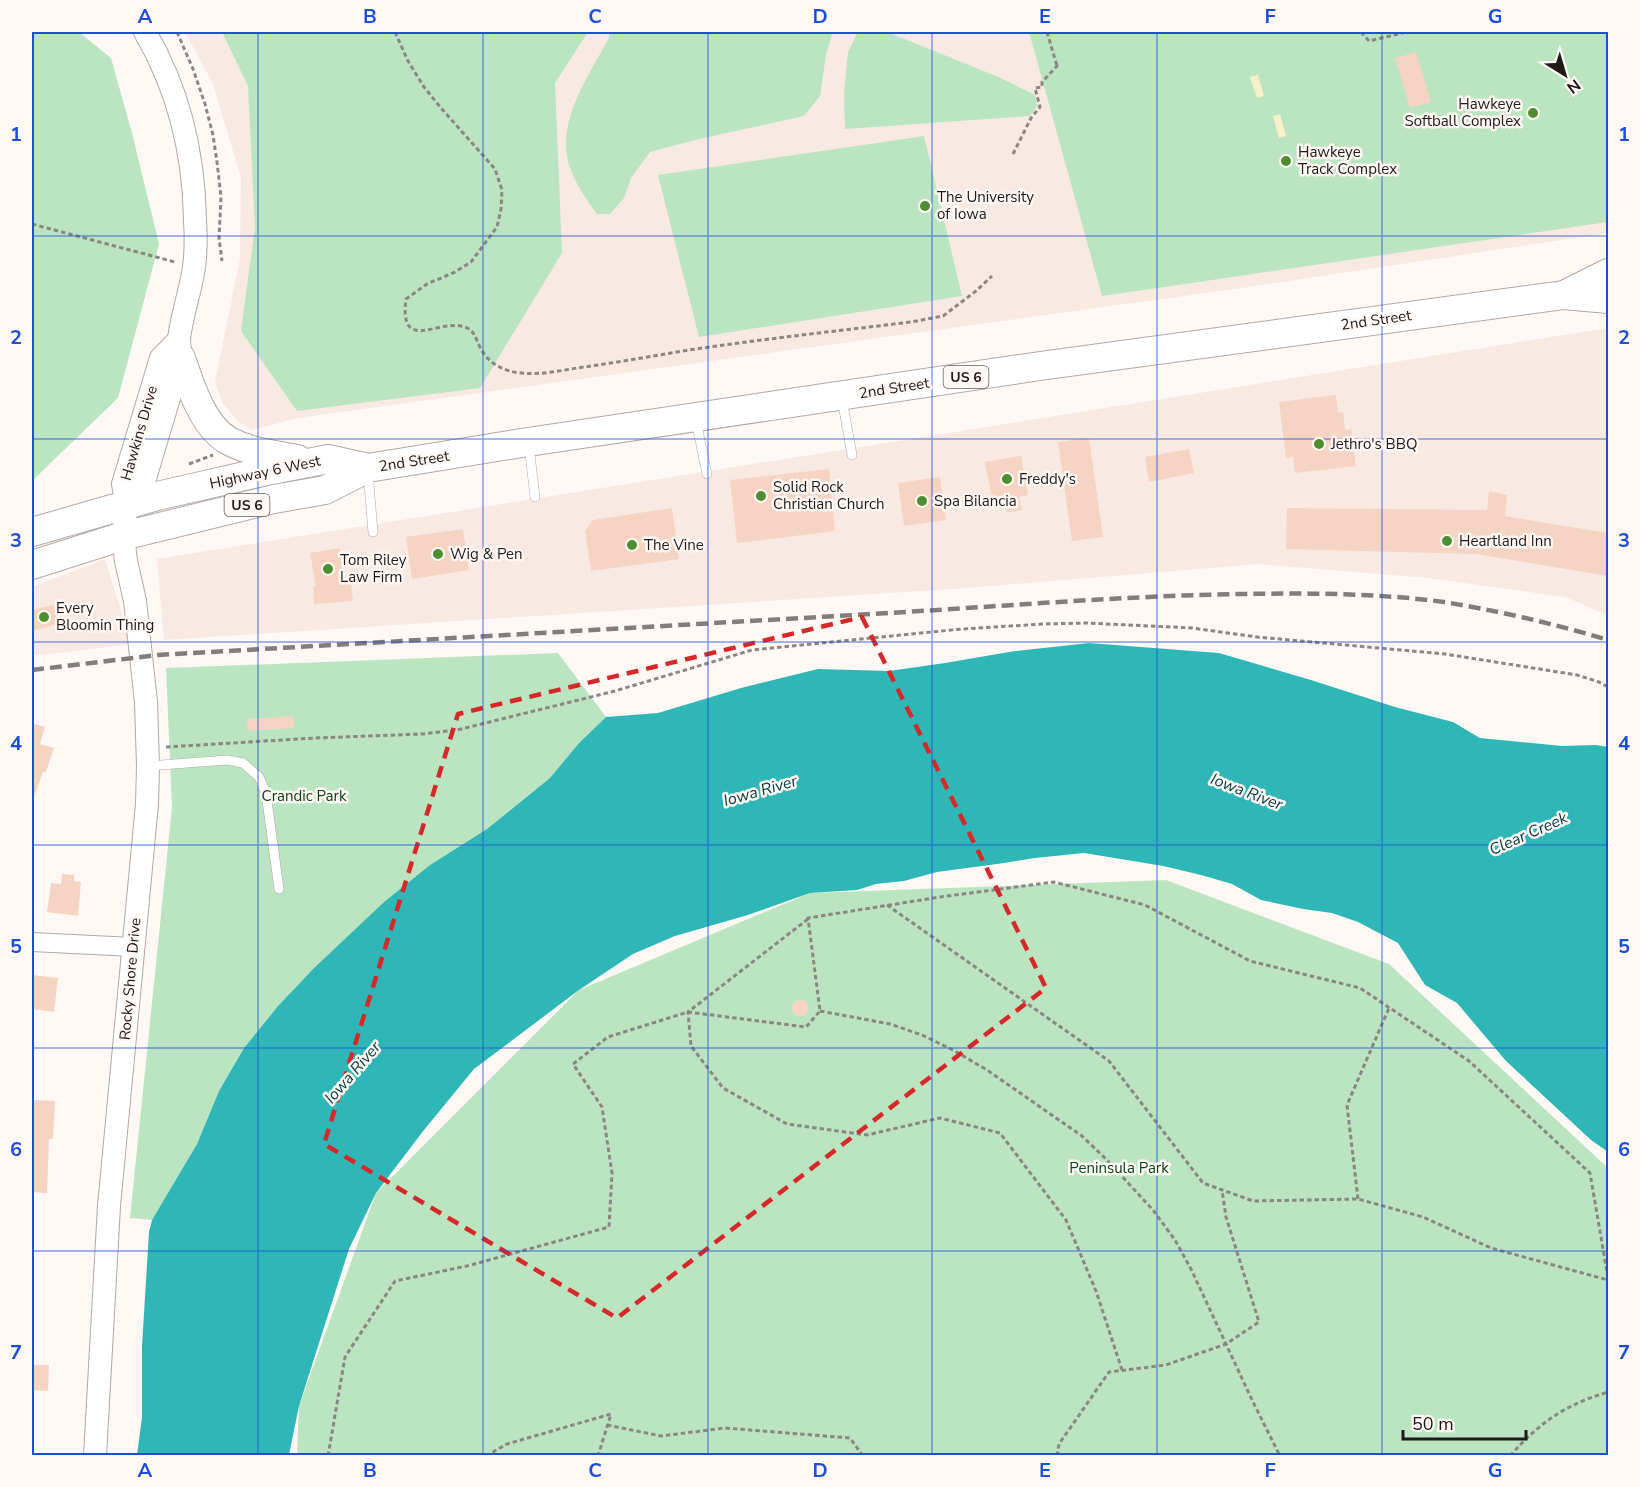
<svg xmlns="http://www.w3.org/2000/svg" width="1640" height="1487" font-family="'Nunito Sans',sans-serif">
	<style>
		.built { fill: #f8e9e2 }
		.green { fill: #bae5c0 }
		.sand { fill: #faf0ca }
		.water { fill: #2fb7b7 }
		.building { fill: #f6d4c4 }
		.lines { fill: none; stroke-linecap: round; stroke-linejoin: round }
		.service-casing { stroke: #b0a9a6; stroke-width: 10 }
		.minor-casing { stroke: #b0a9a6; stroke-width: 20 }
		.tertiary-casing { stroke: #b0a9a6; stroke-width: 24 }
		.primary-casing { stroke: #b0a9a6; stroke-width: 30 }
		.path { stroke: #8b8684; stroke-width: 3; stroke-dasharray: 4.5 3; stroke-linecap: butt }
		.service { stroke: #fff; stroke-width: 9 }
		.minor { stroke: #fff; stroke-width: 18 }
		.tertiary { stroke: #fff; stroke-width: 22 }
		.primary { stroke: #fff; stroke-width: 28 }
		.rail { stroke: #827d7b; stroke-width: 4.5; stroke-dasharray: 12 6; stroke-linecap: butt }
		.marked { fill: none; stroke: #d62828; stroke-width: 4.5; stroke-dasharray: 12 8; stroke-linejoin: round }
		.grid { fill: none; stroke: #1d4ed8; stroke-width: 1.5; stroke-opacity: 0.55 }
		.poi-dot { fill: #4d8e30; stroke: #fff8f4; stroke-width: 2 }
		.labels { text-anchor: middle; stroke-width: 5; stroke-linejoin: round; paint-order: stroke }
		.shield { fill: #fff8f4; stroke: #615d5b; stroke-width: 1.5 }
		.shield-label { font-size: 14px; font-weight: bold; fill: #1d1a19 }
		.poi-label { font-size: 15px; fill: #1d1a19; stroke: #fff8f4; text-anchor: start }
		.street-label { font-size: 15px; fill: #1d1a19; stroke: #fff8f4 }
		.park-label { font-size: 15px; fill: #0b411a; stroke: #fff8f4 }
		.water-label { font-size: 16px; font-style: italic; fill: #003c3d; stroke: #fff8f4 }
		.neatline { fill: none; stroke: #1d4ed8; stroke-width: 2 }
		.grid-label { font-size: 20px; text-anchor: middle; font-weight: bold; fill: #1d4ed8 }
	</style>
	<rect width="100%" height="100%" fill="#fff8f4"/>
	<g class="built">
		<polygon points="185,32 1608,32 1608,233 1242,288 298,418 251,430 238,421 223,404 215,382 240,259 241,178 213,84"/>
		<polygon points="1608,328 1608,615 1565,597 1428,578 1257,564 967,588 164,640 157,559"/>
		<polygon points="105,559 131,644 32,656 32,587"/>
	</g>
	<g class="green">
		<polygon points="32,32 79,32 111,58 132,133 159,244 118,398 32,481"/>
		<polygon points="222,32 588,32 555,83 562,253 480,388 297,411 241,331 255,227 248,86"/>
		<path d="M610 32H833L826 54 820 96 804 116 699 139 650 152 631 178 624 198 610 214H597C586 199 575 183 569 165 556 121 589 75 609 38Z"/>
		<polygon points="858,32 887,32 1001,78 1035,95 1037,106 1030,116 845,129 844,93 848,52"/>
		<polygon points="1029,32 1608,32 1608,222 1102,296"/>
		<polygon points="924,136 962,296 699,337 658,175"/>
		<polygon points="558,653 606,717 579,743 550,778 487,829 430,865 384,902 314,968 278,1006 244,1048 219,1091 197,1144 152,1220 130,1218 172,807 166,668"/>
		<polygon points="1166,880 1389,964 1608,1168 1608,1455 297,1456 299,1406 376,1193 579,990 810,893"/>
	</g>
	<g class="sand">
		<polygon points="1258,75 1264,96 1257,98 1250,77"/>
		<polygon points="1280,114 1286,136 1279,138 1273,116"/>
	</g>
	<polygon class="water" points="1089,643 1219,653 1311,680 1395,707 1453,722 1480,738 1562,746 1596,745 1608,747 1608,1152 1591,1140 1506,1061 1457,1003 1425,985 1398,943 1358,922 1332,913 1303,909 1261,900 1232,884 1201,875 1163,866 1084,853 1035,858 997,864 937,872 904,881 876,884 857,890 810,893 748,915 675,936 633,954 579,990 474,1069 424,1130 376,1193 349,1249 299,1406 289,1455 137,1455 142,1417 142,1346 149,1232 152,1220 197,1144 219,1091 244,1048 278,1006 314,968 384,902 430,865 487,829 550,778 579,743 606,717 658,713 741,688 818,669 889,671 945,663 1015,651"/>
	<g class="building">
		<polygon points="1416,52 1431,102 1410,108 1395,58"/>
		<polygon points="1336,395 1338,413 1343,412 1345,430 1351,429 1356,466 1295,473 1293,457 1286,458 1279,402"/>
		<polygon points="1089,438 1103,537 1072,541 1058,442"/>
		<polygon points="1189,449 1194,473 1149,482 1145,457"/>
		<polygon points="1021,456 1028,495 1019,497 1022,510 1007,513 1005,502 993,504 985,462"/>
		<polygon points="829,469 835,531 737,543 730,480"/>
		<polygon points="940,477 946,520 904,526 898,483"/>
		<polygon points="1489,491 1507,495 1505,516 1608,533 1608,576 1476,554 1286,549 1287,508 1487,510"/>
		<polygon points="672,508 679,559 591,571 585,531 593,520"/>
		<polygon points="463,529 469,570 412,579 406,537"/>
		<polygon points="340,548 345,584 351,583 353,601 314,604 313,586 316,586 310,553"/>
		<polygon points="54,605 58,624 32,631 32,610"/>
		<polygon points="293,716 294,728 248,731 247,719"/>
		<polygon points="32,723 45,727 40,744 54,748 46,772 43,772 34,797 32,797"/>
		<polygon points="62,874 74,875 74,881 81,882 78,916 47,912 51,883 61,884"/>
		<polygon points="32,975 58,978 54,1012 32,1009"/>
		<circle cx="800" cy="1008" r="8"/>
		<polygon points="32,1100 55,1101 53,1139 49,1139 47,1193 32,1192"/>
		<polygon points="32,1365 49,1365 48,1391 32,1390"/>
	</g>
	<g class="lines">
		<g class="service-casing">
			<g id="service">
				<polyline points="842,399 852,455"/>
				<polyline points="696,421 707,474"/>
				<polyline points="529,446 535,497"/>
				<polyline points="368,472 373,532"/>
				<polyline points="148,766 227,760 243,763 259,777 266,793 279,889"/>
			</g>
		</g>
		<g class="minor-casing">
			<polyline id="minor" points="32,942 133,947"/>
		</g>
		<g class="tertiary-casing">
			<g id="tertiary">
				<path d="M127 504 145 478 181 358C180 352 179 346 179 340 181 317 191 290 194 267 196 252 196 236 195 221 194 153 179 90 145 32"/>
				<polyline points="95,1456 109,1206 147,804 148,766 146,702 135,601 126,561 123,536 127,504 123,484 161,358 179,340"/>
			</g>
		</g>
		<g class="primary-casing">
			<g id="primary">
				<polyline points="1564,295 1608,273"/>
				<path d="M181 358C190 385 203 427 229 441 250 452 274 455 297 459"/>
				<polyline points="32,532 157,496 262,472 328,459 368,468"/>
				<polyline points="32,565 123,536 274,499 325,490 368,468 528,442 1040,366 1564,295 1608,299"/>
			</g>
		</g>
		<g class="path">
			<polyline points="177,32 193,69 205,104 213,135 217,162 221,197 219,238 222,261"/>
			<path d="M395 32 408 61 424 87 441 108 495 169 502 190 501 209 497 227 471 262 455 272 427 284 406 299C399 352 436 321 461 326 476 329 475 339 481 349 489 364 505 372 522 373 540 375 559 371 577 368 614 363 652 356 689 350 763 339 837 331 911 322L943 316 976 291 992 276"/>
			<polyline points="1047,32 1057,66"/>
			<polyline points="1361,32 1369,41 1407,32"/>
			<polyline points="1013,154 1031,118 1040,107 1035,88 1042,87 1042,82 1057,66 1059,67"/>
			<polyline points="32,224 175,262"/>
			<polyline points="189,464 213,455"/>
			<polyline points="166,747 315,738 422,734 457,730 615,691 752,650 962,629 1043,624 1086,623 1192,628 1257,637 1445,654 1577,675 1599,682 1608,687"/>
			<polyline points="887,905 1109,1061 1203,1183 1253,1201 1358,1199 1423,1217 1491,1248 1608,1280"/>
			<polyline points="808,919 688,1012 691,1046 723,1088 787,1124 867,1135 940,1118 1000,1133 1066,1220 1096,1291 1122,1370"/>
			<polyline points="820,1011 890,1024 922,1035 953,1050 987,1070 1082,1136 1107,1160 1153,1210 1175,1240 1191,1269 1253,1402 1280,1456"/>
			<polyline points="1358,1199 1347,1105 1389,1008"/>
			<polyline points="607,1425 661,1436 725,1428 850,1438 863,1456"/>
			<polyline points="328,1456 345,1357 395,1281 467,1266 609,1227 612,1173 602,1107 573,1064 608,1037 688,1012 806,1027 820,1011 808,918 940,897 1054,882 1145,905 1250,961 1360,988 1469,1061 1590,1173 1608,1278"/>
			<polyline points="486,1456 507,1444 611,1414 598,1456"/>
			<polyline points="1057,1456 1059,1444 1109,1372 1166,1365 1226,1344 1259,1322 1226,1217 1222,1190"/>
			<path d="M1510 1456C1540 1422 1565 1405 1608 1392"/>
		</g>
		<use href="#service" class="service"/>
		<use href="#minor" class="minor"/>
		<use href="#tertiary" class="tertiary"/>
		<use href="#primary" class="primary"/>
		<path class="rail" d="M32 670 158 655C402 641 645 627 889 613 1006 606 1123 596 1240 594 1308 593 1377 593 1444 602 1500 611 1555 624 1608 640"/>
	</g>
	<path class="marked" d="M862 617 1046 988 617 1318 324 1144 458 714Z"/>
	<path class="grid" d="M258 32V1456M483 32V1456M708 32V1456M932 32V1456M1157 32V1456M1382 32V1456M32 236H1608M32 439H1608M32 642H1608M32 845H1608M32 1048H1608M32 1251H1608"/>
	<g class="poi-dot">
		<circle cx="1533" cy="113" r="6"/>
		<circle cx="1286" cy="161" r="6"/>
		<circle cx="925" cy="206" r="6"/>
		<circle cx="1319" cy="444" r="6"/>
		<circle cx="1007" cy="479" r="6"/>
		<circle cx="761" cy="496" r="6"/>
		<circle cx="922" cy="501" r="6"/>
		<circle cx="1447" cy="541" r="6"/>
		<circle cx="632" cy="545" r="6"/>
		<circle cx="438" cy="554" r="6"/>
		<circle cx="328" cy="569" r="6"/>
		<circle cx="44" cy="617" r="6"/>
	</g>
	<g class="labels">
		<g class="shield">
			<rect x="943.5" y="366" width="45" height="22" rx="4.5"/>
			<rect x="224.5" y="494" width="45" height="22" rx="4.5"/>
		</g>
		<g class="shield-label">
			<text x="966" y="382">US 6</text>
			<text x="247" y="510">US 6</text>
		</g>
		<g class="poi-label">
			<text x="1521" y="109" text-anchor="end">Hawkeye<tspan x="1521" dy="17">Softball Complex</tspan></text>
			<text x="1298" y="157">Hawkeye<tspan x="1298" dy="17">Track Complex</tspan></text>
			<text x="937" y="202">The University<tspan x="937" dy="17">of Iowa</tspan></text>
			<text x="1331" y="449">Jethro's BBQ</text>
			<text x="1019" y="484">Freddy's</text>
			<text x="773" y="492">Solid Rock<tspan x="773" dy="17">Christian Church</tspan></text>
			<text x="934" y="506">Spa Bilancia</text>
			<text x="1459" y="546">Heartland Inn</text>
			<text x="644" y="550">The Vine</text>
			<text x="450" y="559">Wig &amp; Pen</text>
			<text x="340" y="565">Tom Riley<tspan x="340" dy="17">Law Firm</tspan></text>
			<text x="56" y="613">Every<tspan x="56" dy="17">Bloomin Thing</tspan></text>
		</g>
		<g class="street-label">
			<text transform="translate(1376 320) rotate(-8)" y="5">2nd Street</text>
			<text transform="translate(894 388) rotate(-9)" y="5">2nd Street</text>
			<text transform="translate(139 433) rotate(-74)" y="5">Hawkins Drive</text>
			<text transform="translate(414 461) rotate(-9)" y="5">2nd Street</text>
			<text transform="translate(265 472) rotate(-12)" y="5">Highway 6 West</text>
			<text transform="translate(130 979) rotate(-85)" y="5">Rocky Shore Drive</text>
		</g>
		<g class="park-label">
			<text x="304" y="801">Crandic Park</text>
			<text x="1119" y="1173">Peninsula Park</text>
		</g>
		<g class="water-label">
			<text transform="translate(760 790) rotate(-16)" y="6">Iowa River</text>
			<text transform="translate(1247 791) rotate(21)" y="6">Iowa River</text>
			<text transform="translate(1528 833) rotate(-24)" y="6">Clear Creek</text>
			<text transform="translate(352 1072) rotate(-49)" y="6">Iowa River</text>
		</g>
	</g>
	<rect width="1640" height="1487" fill="none" stroke="#fff8f4" stroke-width="66"/>
	<g transform="translate(1565 75) rotate(143)" stroke="#fff8f4" stroke-width="4.5" paint-order="stroke">
	<path d="M0-4.5L10 22L0 15L-10 22Z" fill="#1d1a19"/>
	<text y="-9" font-size="16" font-weight="bold" text-anchor="middle" fill="#1d1a19">N</text>
	</g>
	<path d="M1403 1430v9h123v-9" fill="none" stroke="#1d1a19" stroke-width="3"/>
	<text x="1412" y="1430" font-size="18" fill="#1d1a19" stroke="#fff8f4" stroke-width="4.5" paint-order="stroke">50 m</text>
	<rect x="33" y="33" width="1574" height="1421" class="neatline"/>
	<g class="grid-label">
		<text x="145" y="23">A</text>
		<text x="370" y="23">B</text>
		<text x="595" y="23">C</text>
		<text x="820" y="23">D</text>
		<text x="1045" y="23">E</text>
		<text x="1270" y="23">F</text>
		<text x="1495" y="23">G</text>
		<text x="16" y="141">1</text>
		<text x="1624" y="141">1</text>
		<text x="16" y="344">2</text>
		<text x="1624" y="344">2</text>
		<text x="16" y="547">3</text>
		<text x="1624" y="547">3</text>
		<text x="16" y="750">4</text>
		<text x="1624" y="750">4</text>
		<text x="16" y="953">5</text>
		<text x="1624" y="953">5</text>
		<text x="16" y="1156">6</text>
		<text x="1624" y="1156">6</text>
		<text x="16" y="1359">7</text>
		<text x="1624" y="1359">7</text>
		<text x="145" y="1477">A</text>
		<text x="370" y="1477">B</text>
		<text x="595" y="1477">C</text>
		<text x="820" y="1477">D</text>
		<text x="1045" y="1477">E</text>
		<text x="1270" y="1477">F</text>
		<text x="1495" y="1477">G</text>
	</g>
</svg>
